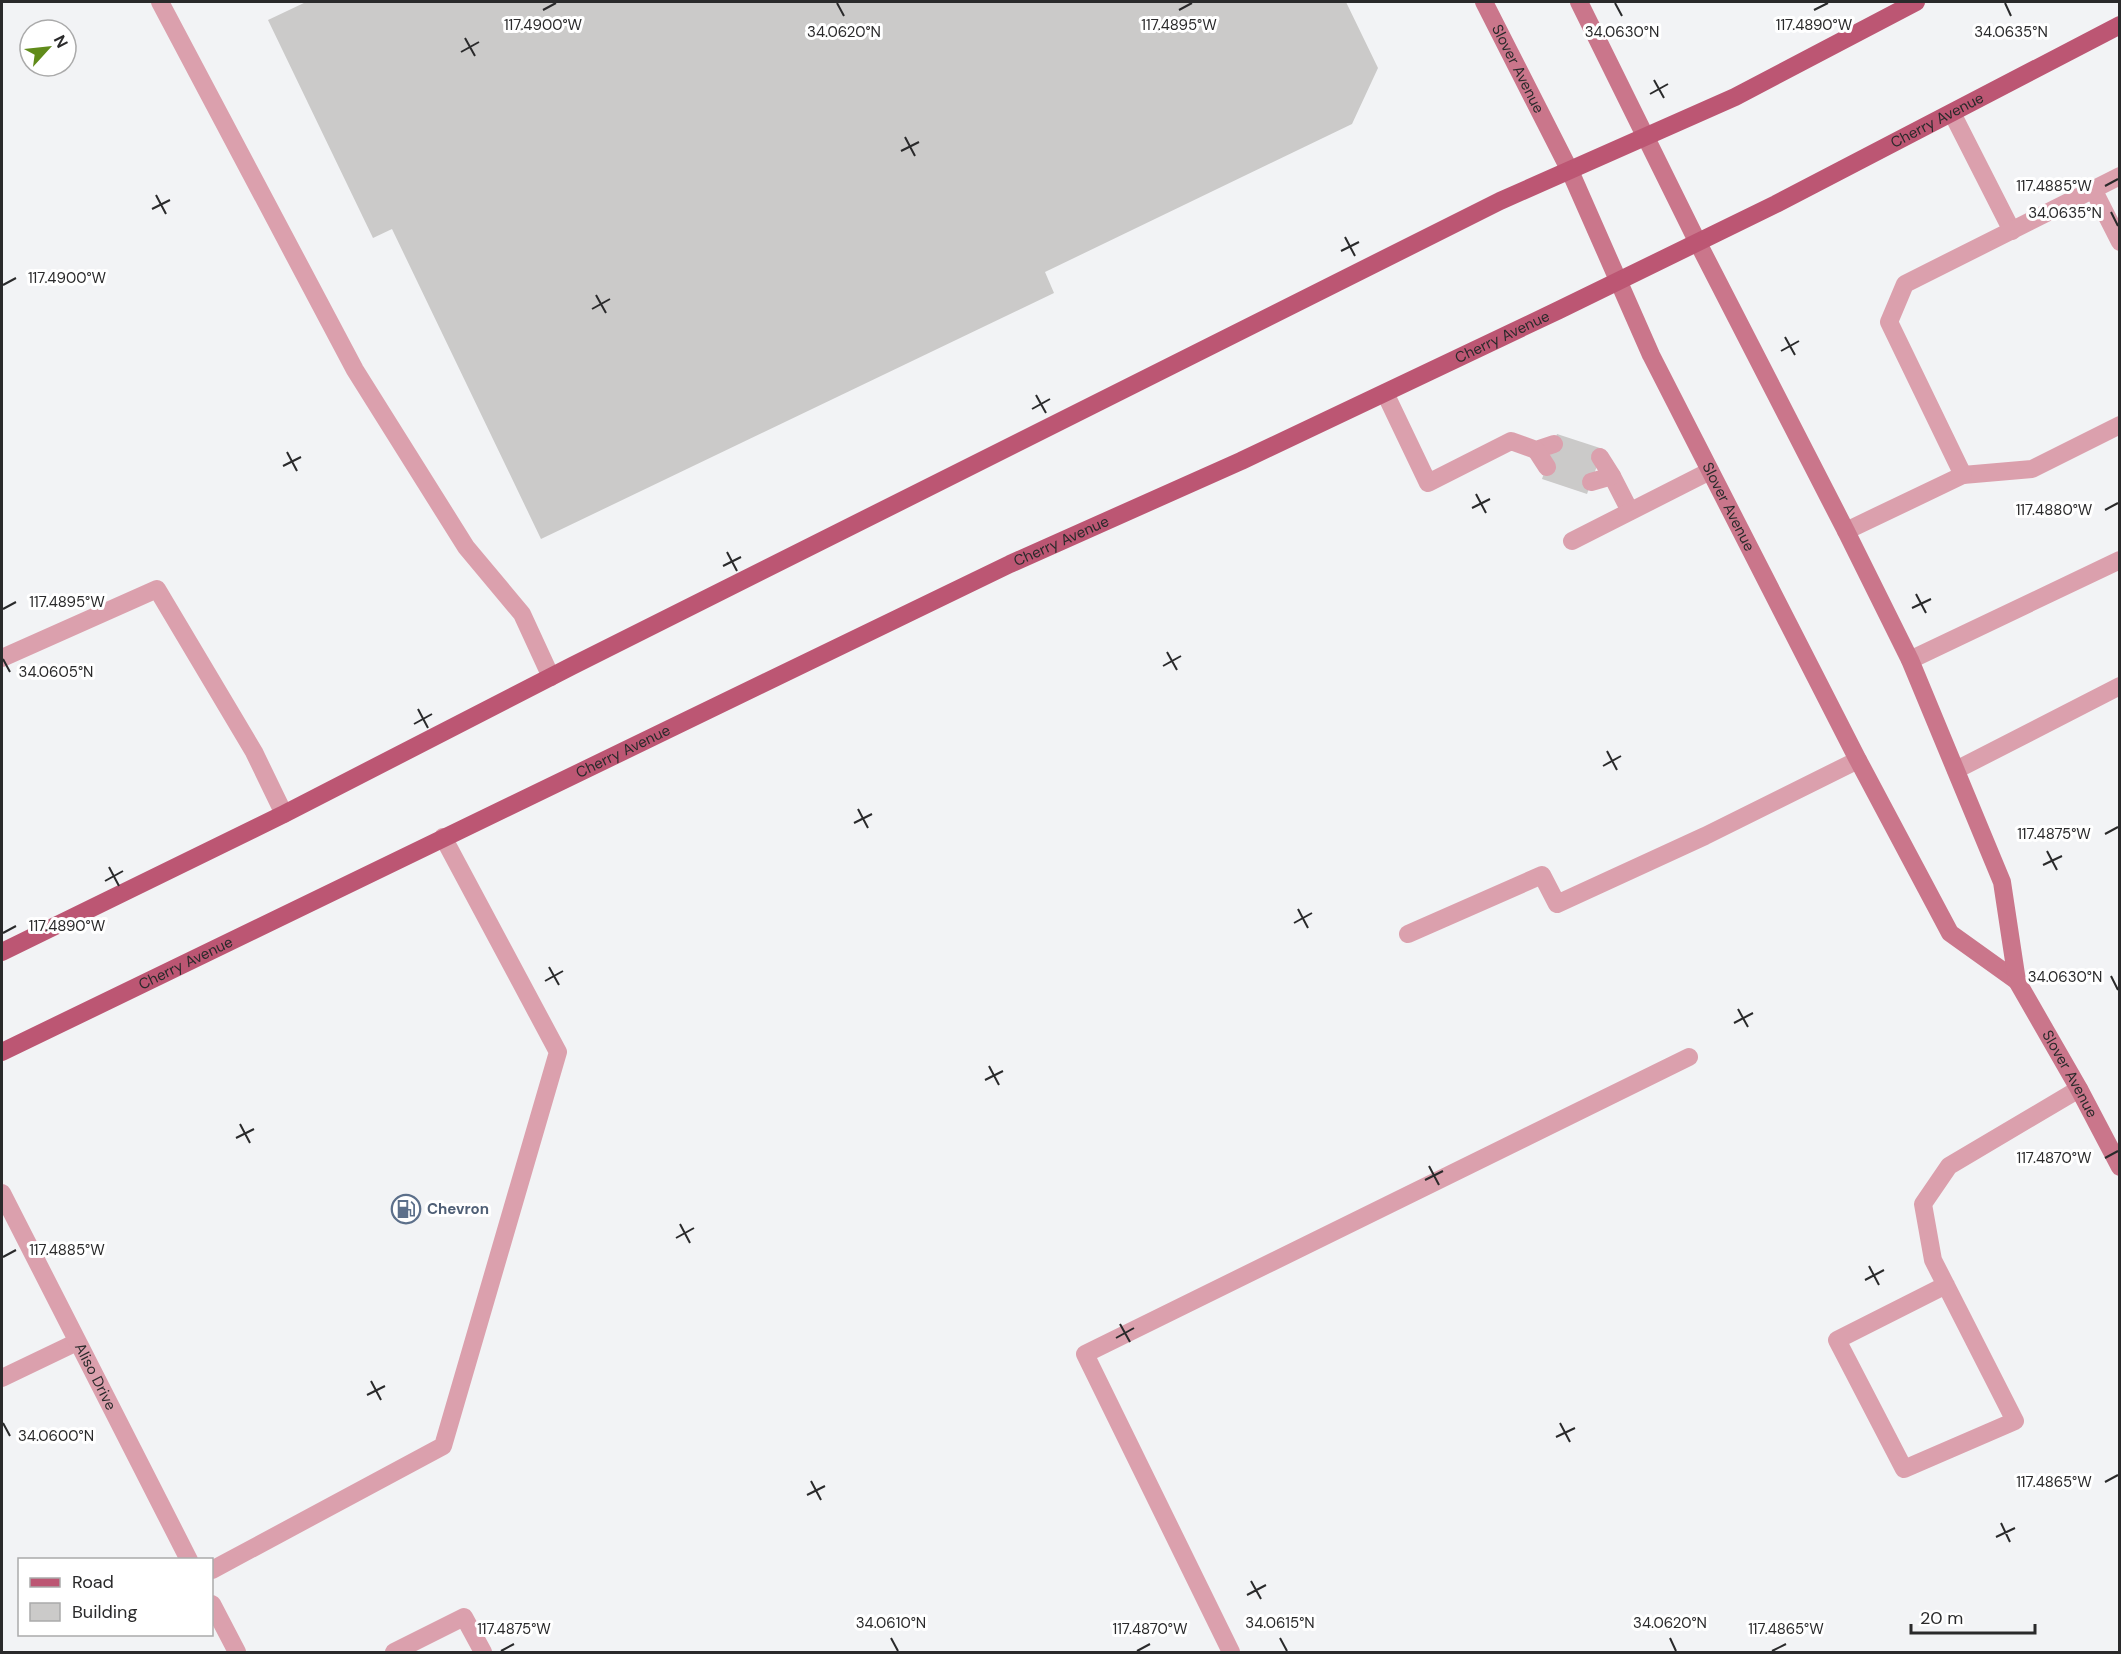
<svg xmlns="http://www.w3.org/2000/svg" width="2121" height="1654" font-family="'DM Sans',sans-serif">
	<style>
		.building { fill: #cbcac9 }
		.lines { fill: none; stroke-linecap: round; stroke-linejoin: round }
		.service { stroke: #dba0ad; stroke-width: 18 }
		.minor { stroke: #dba0ad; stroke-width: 18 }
		.secondary { stroke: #ca768b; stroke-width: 18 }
		.primary { stroke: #bc5673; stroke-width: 18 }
		.ticks { fill: none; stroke: #2a2a2b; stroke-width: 2 }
		.labels { text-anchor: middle; stroke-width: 6; stroke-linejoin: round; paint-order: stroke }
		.street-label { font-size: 15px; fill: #2a2a2b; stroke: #fff }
		.service-label { font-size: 15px; font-weight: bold; fill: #4e5e75; stroke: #fff; text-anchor: start }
		.ticks-label { font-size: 15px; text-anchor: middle; fill: #2a2a2b; stroke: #fff; stroke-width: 6; stroke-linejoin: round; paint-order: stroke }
	</style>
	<rect width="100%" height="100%" fill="#f2f3f5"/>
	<g class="building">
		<polygon points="306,2 1346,2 1378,68 1352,124 1045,272 1054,293 541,539 392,229 373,238 268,20"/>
		<polygon points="1557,434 1603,449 1587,494 1542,479"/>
	</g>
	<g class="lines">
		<g class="service">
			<polyline points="160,2 355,370 466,547 522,614 551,677"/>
			<polyline points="1952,113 2012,231"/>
			<polyline points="2093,189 2120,242"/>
			<polyline points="1385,393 1428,483 1511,441 1536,450 1554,444"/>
			<polyline points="1536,450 1547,467"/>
			<polyline points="1963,475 2032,469 2120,425"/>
			<polyline points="1612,476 1630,511"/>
			<polyline points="1591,482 1612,476 1600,457"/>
			<polyline points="1846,531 1963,475 1889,322 1905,284 2120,176"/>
			<polyline points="1572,541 1710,471"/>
			<polyline points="2,658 157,589 254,752 284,814"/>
			<polyline points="1910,660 2120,560"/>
			<polyline points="1956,770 2120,686"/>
			<polyline points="1408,934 1542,875 1557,904 1705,836 1858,760"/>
			<polyline points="1946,1285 1837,1340 1904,1469 2015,1421 1933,1260 1923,1204 1949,1166 2079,1089"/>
			<polyline points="2,1378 77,1342"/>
			<polyline points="212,1570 443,1446 558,1052 443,837"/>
			<polyline points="394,1652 464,1617 483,1652"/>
			<polyline points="1231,1652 1085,1354 1689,1057"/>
		</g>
		<g class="minor">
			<path id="s1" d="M2 1193 189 1560"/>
			<polyline points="212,1604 237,1652"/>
		</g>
		<g class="secondary">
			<path id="s2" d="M1484 2 1570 171 1651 355 1858 760 1950 933 2017 981"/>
			<path id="s3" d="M1579 2 1697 241 1846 531 1910 660 2002 882 2017 981 2079 1089 2120 1167"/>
		</g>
		<g class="primary">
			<polyline points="2,952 284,814 572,666 1500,201 1735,97 1916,2"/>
			<path id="s4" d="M2 1052 1010 564 1241 461 1559 310 1776 204 2120 25"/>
		</g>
	</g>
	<path class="ticks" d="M837 3 844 16M1615 3 1622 16M2005 3 2011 16M543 10 556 3M1179 10 1192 3M1814 10 1828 3M465 38 475 56M461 52 479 42M1654 80 1664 98M1650 94 1668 84M905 137 915 156M901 151 919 142M2105 186 2118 179M156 195 166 214M152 209 170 200M2111 212 2118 226M1345 237 1355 256M1341 251 1359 242M3 285 16 278M596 295 606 313M592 309 610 299M1785 337 1795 355M1781 351 1799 341M1036 395 1046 413M1032 409 1050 399M287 452 297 471M283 466 301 457M1476 494 1486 513M1472 508 1490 499M2105 510 2118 503M727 552 737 571M723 566 741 557M1916 594 1926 613M1912 608 1931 599M3 609 16 602M1167 652 1177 670M3 659 10 672M1163 666 1181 656M418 709 428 728M414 724 432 714M1607 751 1617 770M1603 766 1621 756M858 809 868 828M854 823 872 814M2105 834 2118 827M2047 851 2057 870M2043 865 2062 856M109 867 119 886M105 881 123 871M1298 909 1308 928M1294 923 1312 913M3 933 16 926M549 967 559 985M2111 976 2118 990M545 981 563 971M1738 1009 1748 1027M1734 1023 1753 1013M989 1066 999 1085M985 1080 1003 1071M240 1124 250 1143M236 1138 254 1129M2105 1158 2118 1151M1429 1166 1439 1185M1425 1180 1443 1171M680 1224 690 1243M676 1238 694 1228M3 1257 16 1250M1869 1266 1879 1285M1865 1280 1884 1270M1120 1324 1130 1342M1116 1338 1134 1328M371 1381 381 1400M367 1395 385 1386M3 1423 10 1436M1560 1423 1570 1442M1556 1437 1575 1428M811 1481 821 1500M2105 1482 2118 1475M807 1495 825 1486M2001 1523 2010 1542M1996 1537 2015 1528M1251 1581 1261 1599M1247 1595 1266 1585M891 1638 898 1651M1280 1638 1287 1651M1670 1638 1676 1651M501 1651 514 1644M1137 1651 1150 1644M1772 1651 1786 1644"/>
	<defs>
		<g id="fuel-ring" transform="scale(1.5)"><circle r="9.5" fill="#fff" stroke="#5c6f8a" stroke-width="1.5"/><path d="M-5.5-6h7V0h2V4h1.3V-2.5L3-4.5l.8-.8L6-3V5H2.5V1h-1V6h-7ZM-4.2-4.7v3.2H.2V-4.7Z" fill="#5c6f8a"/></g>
	</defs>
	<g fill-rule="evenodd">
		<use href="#fuel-ring" x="406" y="1209"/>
	</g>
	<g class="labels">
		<g class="street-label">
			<text dy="5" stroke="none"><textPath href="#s2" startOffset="75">Slover Avenue</textPath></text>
			<text dy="5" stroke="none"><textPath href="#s4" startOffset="2148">Cherry Avenue</textPath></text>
			<text dy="5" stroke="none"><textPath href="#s4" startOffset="1662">Cherry Avenue</textPath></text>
			<text dy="5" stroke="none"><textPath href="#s2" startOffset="561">Slover Avenue</textPath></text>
			<text dy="5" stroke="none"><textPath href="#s4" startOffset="1176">Cherry Avenue</textPath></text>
			<text dy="5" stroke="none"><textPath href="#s4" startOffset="690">Cherry Avenue</textPath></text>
			<text dy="5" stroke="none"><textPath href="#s4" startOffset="204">Cherry Avenue</textPath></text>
			<text dy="5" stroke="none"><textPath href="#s3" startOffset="1184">Slover Avenue</textPath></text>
			<text dy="5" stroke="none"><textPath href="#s1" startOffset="206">Aliso Drive</textPath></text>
		</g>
		<g class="service-label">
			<text x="427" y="1214">Chevron</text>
		</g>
	</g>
	<g class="ticks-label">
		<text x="543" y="30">117.4900°W</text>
		<text x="1179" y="30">117.4895°W</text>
		<text x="1814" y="30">117.4890°W</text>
		<text x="844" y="37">34.0620°N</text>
		<text x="1622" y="37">34.0630°N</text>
		<text x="2011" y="37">34.0635°N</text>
		<text x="2054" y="191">117.4885°W</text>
		<text x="2065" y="218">34.0635°N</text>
		<text x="67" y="283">117.4900°W</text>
		<text x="2054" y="515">117.4880°W</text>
		<text x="67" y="607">117.4895°W</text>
		<text x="56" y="677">34.0605°N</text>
		<text x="2054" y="839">117.4875°W</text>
		<text x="67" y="931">117.4890°W</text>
		<text x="2065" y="982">34.0630°N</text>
		<text x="2054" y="1163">117.4870°W</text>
		<text x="67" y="1255">117.4885°W</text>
		<text x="56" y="1441">34.0600°N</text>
		<text x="2054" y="1487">117.4865°W</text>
		<text x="891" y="1628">34.0610°N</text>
		<text x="1280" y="1628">34.0615°N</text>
		<text x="1670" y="1628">34.0620°N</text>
		<text x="514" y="1634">117.4875°W</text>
		<text x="1150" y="1634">117.4870°W</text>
		<text x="1786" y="1634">117.4865°W</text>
	</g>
	<rect width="2121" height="1654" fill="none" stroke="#2a2a2b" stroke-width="6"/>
	<rect x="18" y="1558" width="195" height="78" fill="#ffffff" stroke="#aaaaaa" stroke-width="1.5"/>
	<rect x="30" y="1578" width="30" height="9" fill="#bc5673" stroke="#aaaaaa" stroke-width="1.5"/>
	<text x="72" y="1588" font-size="18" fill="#2a2a2b">Road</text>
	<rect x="30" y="1603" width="30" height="18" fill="#cbcac9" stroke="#aaaaaa" stroke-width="1.5"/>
	<text x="72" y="1618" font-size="18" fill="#2a2a2b">Building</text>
	<g transform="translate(48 48) rotate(63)"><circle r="28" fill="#ffffff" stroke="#aaaaaa" stroke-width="1.5"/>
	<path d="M0-4.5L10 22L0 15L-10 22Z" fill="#608b1a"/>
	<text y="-9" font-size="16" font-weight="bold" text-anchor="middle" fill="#2a2a2b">N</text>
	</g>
	<path d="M1911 1624v9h124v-9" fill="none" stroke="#2a2a2b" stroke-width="3"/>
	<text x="1920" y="1624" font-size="18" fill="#2a2a2b" stroke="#ffffff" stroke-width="4.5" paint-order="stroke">20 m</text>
</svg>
